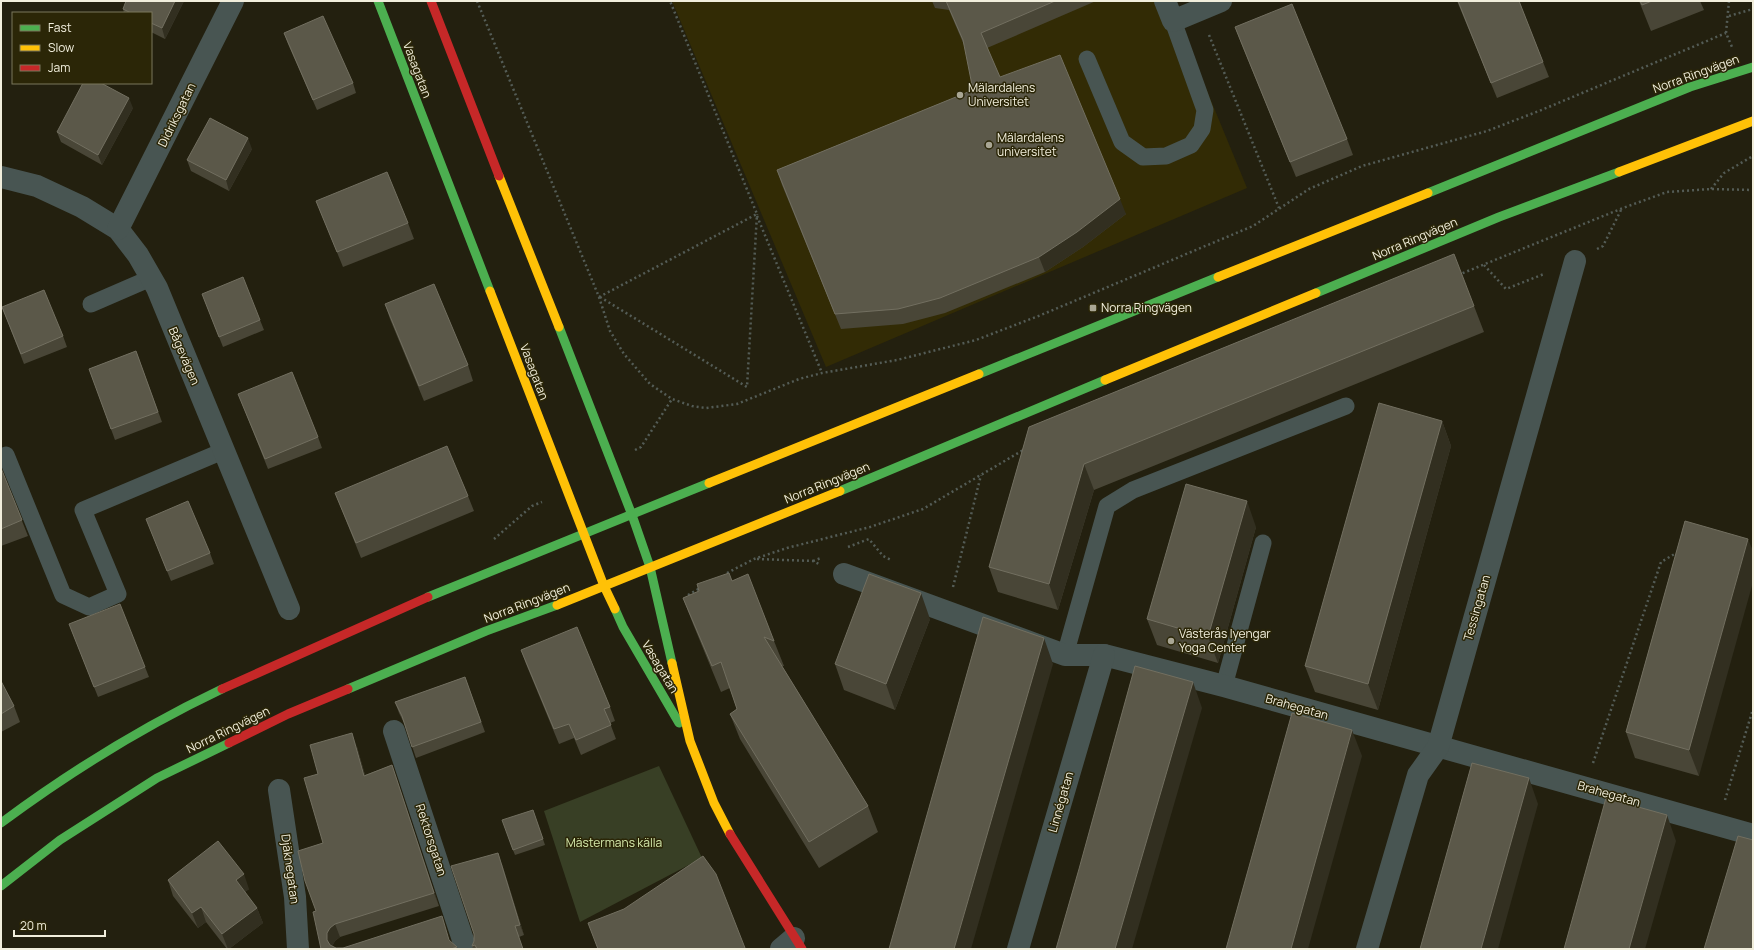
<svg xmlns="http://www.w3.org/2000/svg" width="1754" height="950" font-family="Manrope,sans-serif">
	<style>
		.built { fill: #322b05 }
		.green { fill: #383f25 }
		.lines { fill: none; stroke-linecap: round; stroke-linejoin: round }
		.path { stroke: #545c56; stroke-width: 2.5; stroke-dasharray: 2 3; stroke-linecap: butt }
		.lane { stroke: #485552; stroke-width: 17 }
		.street { stroke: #485552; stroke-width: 22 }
		.fast { stroke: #4caf50; stroke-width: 9 }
		.slow { stroke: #ffc107; stroke-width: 9 }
		.jam { stroke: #c62828; stroke-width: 9 }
		.wall { fill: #494637 }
		.shaded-wall { fill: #322f20 }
		.building { fill: #5b5849; stroke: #726f60 }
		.poi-dot { fill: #a9a694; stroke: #2b2607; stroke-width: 1.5 }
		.labels { text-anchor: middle; stroke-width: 3; stroke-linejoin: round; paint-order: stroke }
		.street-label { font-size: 12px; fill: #f1eedc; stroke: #2b2607 }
		.poi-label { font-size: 12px; fill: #f1eedc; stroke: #2b2607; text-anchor: start }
		.park-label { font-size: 12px; fill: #d4e8ab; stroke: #2b2607 }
	</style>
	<rect width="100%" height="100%" fill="#23200f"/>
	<polygon class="built" points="672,1 1170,1 1247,188 826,367"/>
	<polygon class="green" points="659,766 702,858 580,922 544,811"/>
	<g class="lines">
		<g class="path">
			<polyline points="477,1 599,297 610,331 624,354 650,384 672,399 692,406 706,408 737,404 799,379 822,373 897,360 976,340 1041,315 1253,226 1309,189 1362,166 1487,131 1539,111 1726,33"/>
			<polyline points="1729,1 1726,33 1732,47"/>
			<polyline points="1729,16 1753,9"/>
			<polyline points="1209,35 1279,208"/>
			<polyline points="1711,189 1724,173 1753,156"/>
			<polyline points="757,216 822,373"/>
			<polyline points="1597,249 1603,246 1622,208"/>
			<polyline points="1484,265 1506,289 1544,274"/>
			<polyline points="1458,275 1623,208 1667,192 1711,189 1753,190"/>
			<polyline points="599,297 757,214 670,1"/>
			<polyline points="600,297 747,387 757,214"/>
			<polyline points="635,450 641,447 672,399"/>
			<polyline points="494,539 532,506 542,502"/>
			<polyline points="848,547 869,539 883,556 891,560"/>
			<polyline points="757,559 813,561 819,564"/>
			<polyline points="813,561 821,558"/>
			<polyline points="727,573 754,559 787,548 870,527 923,509 1025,449"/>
			<polyline points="953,587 981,475"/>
			<polyline points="688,595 700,588"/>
			<polyline points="1593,763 1661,562 1678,552"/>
			<polyline points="1725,800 1753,709"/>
		</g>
		<g class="lane">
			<polyline points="1087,59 1122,142 1143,157 1166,156 1191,145 1202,129 1205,110 1173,21"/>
			<polyline points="91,304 151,278"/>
			<polyline points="6,455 63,595 89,607 118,594 83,510 223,451"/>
			<polyline points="1065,655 1107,506 1133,490 1346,406"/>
			<polyline points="1224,686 1263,543"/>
		</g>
		<g class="street">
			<polyline points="1165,1 1173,21 1221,1"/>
			<polyline points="1,177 37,186 82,207 118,229 138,255 157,288 289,609"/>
			<polyline points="118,229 233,1"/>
			<polyline points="844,574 1065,655 1104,655 1224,686 1753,835"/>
			<polyline points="394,731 466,949"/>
			<polyline points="279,790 295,897 298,949"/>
			<polyline points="781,949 794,938"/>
			<polyline points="1018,949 1104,655"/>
			<polyline points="1367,949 1418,775 1438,747 1575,261"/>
		</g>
		<g class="fast">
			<polyline points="378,1 490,291"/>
			<polyline points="1428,193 1690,87 1753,67"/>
			<polyline points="1316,293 1499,217 1619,172"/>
			<polyline points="559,327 632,515 650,567 672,663"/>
			<polyline points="979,374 1218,277"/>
			<polyline points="840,491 1105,380"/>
			<polyline points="428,597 709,483"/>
			<polyline points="615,609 623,627 679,723"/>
			<polyline points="348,689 486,631 557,605"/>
			<path d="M1 823C71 771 144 726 222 689"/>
			<polyline points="1,886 60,840 157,778 229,743"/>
		</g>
		<g class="slow">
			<polyline points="1619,172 1753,121"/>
			<polyline points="499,176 559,327"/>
			<polyline points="1218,277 1428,193"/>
			<polyline points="490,291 604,586 615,609"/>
			<polyline points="1105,380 1316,293"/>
			<polyline points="709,483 979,374"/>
			<polyline points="557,605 840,491"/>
			<polyline points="672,663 690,741 714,803 730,834"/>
		</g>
		<g class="jam">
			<polyline points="431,1 499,176"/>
			<polyline points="222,689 428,597"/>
			<polyline points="229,743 288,714 348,689"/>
			<polyline points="730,834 802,949"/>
		</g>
	</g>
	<g class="wall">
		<polygon points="126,1 184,1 165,39 151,32 151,13 124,13 123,9"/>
		<polygon points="932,1 1096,1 987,48 1000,77 1126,214 1083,247 1045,272 945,313 903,324 841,329 782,185 777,170 973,90 964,45 949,10 935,8"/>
		<polygon points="1457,1 1519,1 1549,77 1497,98"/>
		<polygon points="1639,1 1700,1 1704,10 1651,31"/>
		<polygon points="1235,27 1347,139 1353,155 1296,177 1241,43"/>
		<polygon points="284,33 353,83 356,93 317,110 288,44"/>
		<polygon points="133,108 102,165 61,142 57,132"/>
		<polygon points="252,149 229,191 191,171 187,160"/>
		<polygon points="316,201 408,223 414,239 343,267"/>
		<polygon points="202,294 260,320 264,330 223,347"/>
		<polygon points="385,304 468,365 473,381 424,401 390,319"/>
		<polygon points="1474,306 1484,332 1094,490 1058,610 998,592 989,567 1029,427"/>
		<polygon points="2,307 63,336 67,347 24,364"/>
		<polygon points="136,351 162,422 115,440 89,369"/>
		<polygon points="238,394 318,437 322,448 268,469"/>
		<polygon points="1442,421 1451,446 1378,710 1315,692 1305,666"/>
		<polygon points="1,468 28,536 1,546"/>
		<polygon points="335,493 468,496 474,511 361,558"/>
		<polygon points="146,519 210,553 214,564 171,581"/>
		<polygon points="1685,521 1699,776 1635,758 1626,732"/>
		<polygon points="1256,527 1218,663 1157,645 1147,619"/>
		<polygon points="732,581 774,641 784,666 782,666 868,806 878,832 819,868 740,739 730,714 737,709 730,688 721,692 693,624 683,598"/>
		<polygon points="930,619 895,710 844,690 835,664"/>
		<polygon points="69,624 145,667 149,677 98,697"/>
		<polygon points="521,650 610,707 615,721 610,723 616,739 581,755 574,738 559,744 526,664"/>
		<polygon points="465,677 485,732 416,758 405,725 399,713 395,702"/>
		<polygon points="1,681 14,706 20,722 1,732"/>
		<polygon points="357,747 365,775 392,765 439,906 340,937 335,941 332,946 336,948 450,941 457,947 458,949 321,949 316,911 323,843 318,774"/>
		<polygon points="533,810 545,845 515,855 513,850"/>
		<polygon points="502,864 524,935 519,937 523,949 473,949 472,946"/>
		<polygon points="168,880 249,889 245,892 257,908 263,923 229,949 227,949 206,922 198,928 173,896"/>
	</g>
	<g class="shaded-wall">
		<polygon points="175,1 184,1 165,39 162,28"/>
		<polygon points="129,98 133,108 102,165 98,155"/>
		<polygon points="248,138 252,149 229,191 226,180"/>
		<polygon points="1120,199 1126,214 1083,247 1045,272 1039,257"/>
		<polygon points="1442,421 1451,446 1378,710 1368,684"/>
		<polygon points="1084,464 1094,490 1058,610 1049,584"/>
		<polygon points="1247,501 1256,527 1218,663 1208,637"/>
		<polygon points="1748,539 1753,551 1753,582 1699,776 1689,750"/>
		<polygon points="921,593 930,619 895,710 886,684"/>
		<polygon points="1044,638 1053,664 971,949 954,949"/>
		<polygon points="1193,682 1202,708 1132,949 1115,949"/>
		<polygon points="1352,730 1362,756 1308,949 1291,949"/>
		<polygon points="352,733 357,747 369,789 364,776"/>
		<polygon points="392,765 396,778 439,906 434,893"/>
		<polygon points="1529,778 1538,804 1498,949 1481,949"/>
		<polygon points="1667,815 1676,841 1645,949 1629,949"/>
		<polygon points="498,853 502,864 524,935 520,925"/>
		<polygon points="244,874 249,889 241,895 236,880"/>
		<polygon points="201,907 206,922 198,928 192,913"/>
		<polygon points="257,908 263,923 229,949 228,949 222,934"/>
		<polygon points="335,924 340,937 335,941 332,947 327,940 327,933 330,928"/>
	</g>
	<g class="building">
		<polygon points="126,1 175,1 162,28 151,23 151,13 131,13 123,9"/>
		<polygon points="946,1 1055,1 981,33 1000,77 1060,55 1120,199 1077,232 1039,257 940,298 898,309 835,314 777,170 973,90 963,40"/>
		<polygon points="1458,1 1519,1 1543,62 1491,83"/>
		<polygon points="1640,1 1652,1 1642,5"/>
		<polygon points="1292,4 1347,139 1290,162 1235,27"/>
		<polygon points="323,16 353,83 313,100 284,33"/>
		<polygon points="83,83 101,83 129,98 98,155 57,132"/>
		<polygon points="210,118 248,138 226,180 187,160"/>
		<polygon points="387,172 408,223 337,252 316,201"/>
		<polygon points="1454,254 1474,306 1084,464 1049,584 989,567 1029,427"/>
		<polygon points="243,277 260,320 219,337 202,294"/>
		<polygon points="434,284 468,365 419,386 385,304"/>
		<polygon points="44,290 63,336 21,354 2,307"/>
		<polygon points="136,351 158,412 111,429 89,369"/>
		<polygon points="292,372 318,437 265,459 238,394"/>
		<polygon points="1379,403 1442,421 1368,684 1305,666"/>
		<polygon points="447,446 468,496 356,543 335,493"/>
		<polygon points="1,468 22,520 1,529"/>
		<polygon points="1186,484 1247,501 1208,637 1147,619"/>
		<polygon points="188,501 210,553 167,571 146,519"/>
		<polygon points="1685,521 1748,539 1689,750 1626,732"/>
		<polygon points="729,573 732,581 748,574 774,641 764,637 868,806 809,842 730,714 737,709 721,662 712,666 683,598 699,591 697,584"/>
		<polygon points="869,574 921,593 886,684 835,664"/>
		<polygon points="120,604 145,667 94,687 69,624"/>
		<polygon points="983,617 1044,638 954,949 889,949"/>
		<polygon points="577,627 610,707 604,709 611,725 576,740 569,724 554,729 521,650"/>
		<polygon points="1135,666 1193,682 1115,949 1056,949 1079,869"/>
		<polygon points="465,677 481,722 412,747 402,716 395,702"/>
		<polygon points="1,681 14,706 1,714"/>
		<polygon points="1292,713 1352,730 1291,949 1226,949"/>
		<polygon points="352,733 364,776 392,765 434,893 335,924 330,928 327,933 327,940 330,945 336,948 343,948 442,916 449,940 457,947 451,949 321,949 313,912 316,911 305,881 298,851 323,843 304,778 318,774 310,745"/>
		<polygon points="1472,763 1529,778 1481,949 1420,949"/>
		<polygon points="1606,798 1667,815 1629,949 1564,949"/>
		<polygon points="533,810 543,839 513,850 502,820"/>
		<polygon points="1738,836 1753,840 1753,949 1704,949"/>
		<polygon points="218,841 244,874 236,880 257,908 222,934 201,907 192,913 168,880"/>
		<polygon points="498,853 520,925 515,926 523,949 477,949 475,945 472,946 474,941 474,934 451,866"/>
		<polygon points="703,856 716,874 745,948 744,949 598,949 588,923 624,909"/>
	</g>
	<g class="poi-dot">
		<circle cx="960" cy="95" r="4"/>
		<circle cx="989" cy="145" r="4"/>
		<rect x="1089" y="304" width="8" height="8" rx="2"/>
		<circle cx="1171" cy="641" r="4"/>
	</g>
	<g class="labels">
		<g class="street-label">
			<text transform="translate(417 70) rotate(69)" y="4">Vasagatan</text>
			<text transform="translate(1696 74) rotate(-20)" y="4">Norra Ringvägen</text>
			<text transform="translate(177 115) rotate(-64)" y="4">Didriksgatan</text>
			<text transform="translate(1415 239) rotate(-23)" y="4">Norra Ringvägen</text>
			<text transform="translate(184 356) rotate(67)" y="4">Bågevägen</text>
			<text transform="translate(534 372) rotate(69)" y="4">Vasagatan</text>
			<text transform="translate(827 483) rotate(-22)" y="4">Norra Ringvägen</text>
			<text transform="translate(527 603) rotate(-21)" y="4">Norra Ringvägen</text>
			<text transform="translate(1477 608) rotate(-74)" y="4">Tessingatan</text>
			<text transform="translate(660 667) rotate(59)" y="4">Vasagatan</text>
			<text transform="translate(1297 707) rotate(16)" y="4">Brahegatan</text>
			<text transform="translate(228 730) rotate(-26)" y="4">Norra Ringvägen</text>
			<text transform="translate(1609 794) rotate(16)" y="4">Brahegatan</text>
			<text transform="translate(1061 802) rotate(-74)" y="4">Linnégatan</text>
			<text transform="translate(431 840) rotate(72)" y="4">Rektorsgatan</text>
			<text transform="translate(290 869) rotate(82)" y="4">Djäknegatan</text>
		</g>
		<g class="poi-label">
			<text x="968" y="92">Mälardalens<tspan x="968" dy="14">Universitet</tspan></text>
			<text x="997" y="142">Mälardalens<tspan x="997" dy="14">universitet</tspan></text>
			<text x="1101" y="312">Norra Ringvägen</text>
			<text x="1179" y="638">Västerås Iyengar<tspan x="1179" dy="14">Yoga Center</tspan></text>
		</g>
		<g class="park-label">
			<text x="614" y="847">Mästermans källa</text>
		</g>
	</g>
	<rect width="1754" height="950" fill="none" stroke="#f1eedc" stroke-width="4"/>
	<rect x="12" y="12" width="140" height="72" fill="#2b2607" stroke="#7a765c"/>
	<rect x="20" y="25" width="20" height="6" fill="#4caf50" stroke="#7a765c"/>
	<text x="48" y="32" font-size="12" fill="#f1eedc">Fast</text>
	<rect x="20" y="45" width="20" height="6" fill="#ffc107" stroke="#7a765c"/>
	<text x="48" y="52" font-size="12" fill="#f1eedc">Slow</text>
	<rect x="20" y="65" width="20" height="6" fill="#c62828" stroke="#7a765c"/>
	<text x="48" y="72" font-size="12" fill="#f1eedc">Jam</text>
	<path d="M14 930v6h91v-6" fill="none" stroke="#f1eedc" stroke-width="2"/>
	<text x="20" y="930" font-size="12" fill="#f1eedc" stroke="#2b2607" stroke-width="3" paint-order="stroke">20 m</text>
</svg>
